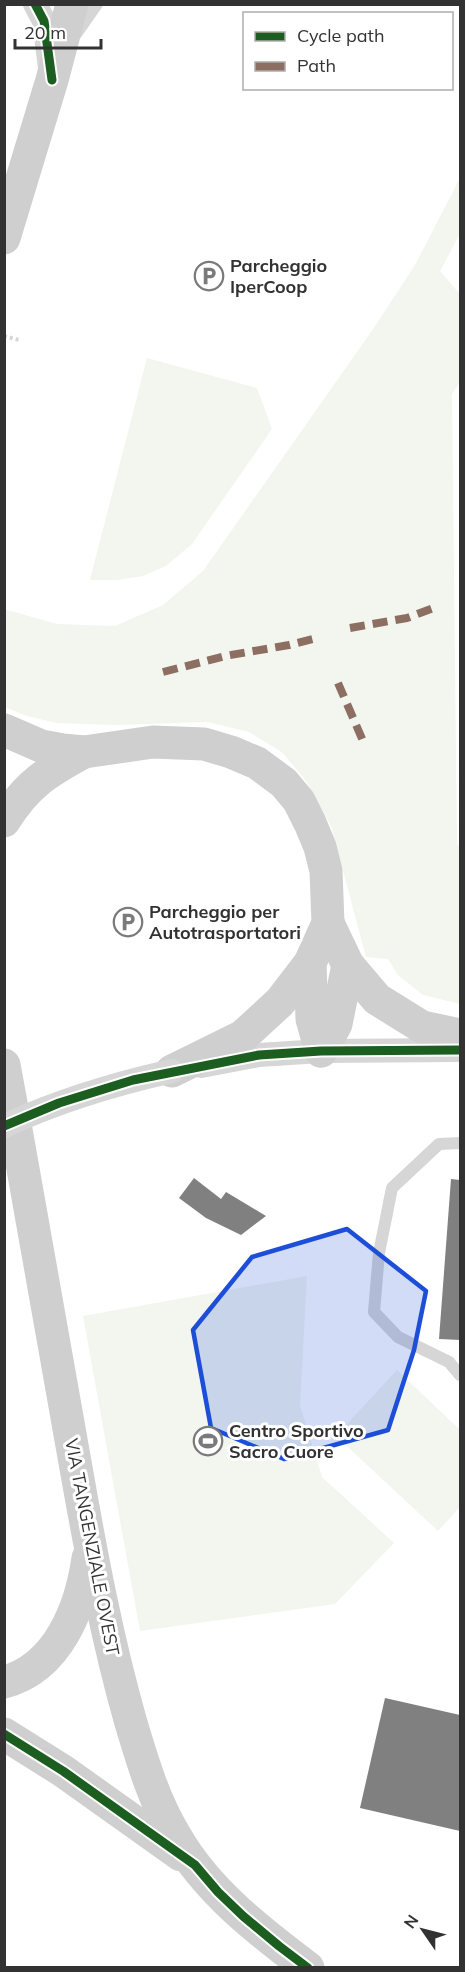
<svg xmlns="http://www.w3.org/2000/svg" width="465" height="1972" font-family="Mulish,sans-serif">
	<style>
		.green { fill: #f3f6ee }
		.building { fill: #808080 }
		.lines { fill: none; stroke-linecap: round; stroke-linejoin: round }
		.path { stroke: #d6d6d6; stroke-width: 4; stroke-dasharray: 3 3; stroke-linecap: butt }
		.lane { stroke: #d6d6d6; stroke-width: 12 }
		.street { stroke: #d6d6d6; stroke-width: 24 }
		.secondary { stroke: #cfcfcf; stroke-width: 33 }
		.street-bridge { stroke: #d6d6d6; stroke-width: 24 }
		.quiet { stroke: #8d6e63; stroke-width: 8; stroke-dasharray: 15 8; stroke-linecap: butt }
		.cycleway-casing { stroke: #fff; stroke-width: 13 }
		.cycleway { stroke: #1b5e20; stroke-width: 9 }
		.marked { fill: #1d4ed8; fill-opacity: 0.2; stroke: #1d4ed8; stroke-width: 4.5; stroke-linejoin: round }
		.labels { text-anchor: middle; stroke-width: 6; stroke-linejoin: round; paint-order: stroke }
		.poi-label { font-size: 18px; font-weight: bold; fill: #323232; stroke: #fff; text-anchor: start }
		.street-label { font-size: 18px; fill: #323232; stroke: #fff }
	</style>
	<rect width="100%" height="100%" fill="#fff"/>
	<g class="green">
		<polygon points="460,178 460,234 440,271 460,294 460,382 452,394 457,844 460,847 460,1004 423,995 398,975 388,959 366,957 331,826 306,781 283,753 249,732 207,722 116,725 56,723 27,716 5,707 4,609 57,624 115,626 163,605 203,571 371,332 415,265"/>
		<polygon points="147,358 257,388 272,429 192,544 166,566 143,576 117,580 90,580"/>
		<polygon points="307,1276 300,1405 322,1477 394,1543 335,1604 140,1631 83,1316"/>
		<polygon points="397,1370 460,1430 460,1507 438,1531 336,1436"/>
	</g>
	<g class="building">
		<polygon points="194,1178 221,1199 226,1192 266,1216 241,1235 206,1218 179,1198"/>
		<polygon points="451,1179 460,1180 460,1340 439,1339"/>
		<polygon points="385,1698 460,1715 460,1831 360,1808"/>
	</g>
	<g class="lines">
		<polyline class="path" points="4,336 19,340"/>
		<g class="lane">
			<polyline points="76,34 97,4"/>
			<polyline points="460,1143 439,1144 392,1188 379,1253 374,1312 398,1337 449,1362 460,1375"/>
		</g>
		<g class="street">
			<polyline points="35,4 44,21 50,68"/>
			<polyline points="201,1066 259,1055 321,1051 460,1050"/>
		</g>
		<g class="secondary">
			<polyline points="4,238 52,80 72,4"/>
			<polyline points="4,730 41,746 63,750 84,752 153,742 204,744 231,752 257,763 284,783 299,801 310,823 320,847 326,871 328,923 310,963 280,1002 243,1036 172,1071"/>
			<path d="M4 821C27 784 47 772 84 752"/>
			<polyline points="328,923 348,965 377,999 422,1027 460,1035"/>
			<polyline points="310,963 312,1019 321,1051"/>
			<polyline points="321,1051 336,1024 348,965"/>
			<path d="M4 1065C29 1199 53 1333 76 1468 91 1553 107 1639 131 1723 143 1763 154 1801 176 1837 207 1891 259 1931 308 1968"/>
			<path d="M4 1682C58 1668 81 1608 88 1558"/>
			<polyline points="4,1734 63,1771 181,1855"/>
		</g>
		<path class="street-bridge" d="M4 1126C58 1101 114 1084 172 1071"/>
		<g class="quiet">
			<polyline points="350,628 407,618 436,607"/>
			<polyline points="163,672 225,656 289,645 313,639"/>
			<polyline points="338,683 363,741"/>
		</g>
		<g class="cycleway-casing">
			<g id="cycleway">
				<polyline points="35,4 44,21 52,80"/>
				<polyline points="4,1126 59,1103 133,1080 259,1055 321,1051 460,1050"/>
				<polyline points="4,1734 63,1771 195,1865 218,1892 243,1916 279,1946 308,1968"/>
			</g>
		</g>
		<use href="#cycleway" class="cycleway"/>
	</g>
	<path class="marked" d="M347 1229 426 1291 414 1350 388 1430 284 1459 211 1428 193 1330 252 1257Z"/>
	<defs>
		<g id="parking-ring" transform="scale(1.5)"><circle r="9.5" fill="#fff" stroke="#7a7a7a" stroke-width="1.5"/><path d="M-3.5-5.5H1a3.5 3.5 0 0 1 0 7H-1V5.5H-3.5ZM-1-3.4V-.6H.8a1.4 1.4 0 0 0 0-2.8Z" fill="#7a7a7a"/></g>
		<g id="stadium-ring" transform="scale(1.5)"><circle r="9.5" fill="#fff" stroke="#7a7a7a" stroke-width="1.5"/><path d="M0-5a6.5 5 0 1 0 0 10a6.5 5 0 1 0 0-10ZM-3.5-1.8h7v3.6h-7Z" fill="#7a7a7a"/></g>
	</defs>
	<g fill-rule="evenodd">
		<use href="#parking-ring" x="209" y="276"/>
		<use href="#parking-ring" x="128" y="922"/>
		<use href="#stadium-ring" x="208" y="1441"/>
	</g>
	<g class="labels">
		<g class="poi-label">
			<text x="230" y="272">Parcheggio<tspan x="230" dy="21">IperCoop</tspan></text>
			<text x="149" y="918">Parcheggio per<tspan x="149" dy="21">Autotrasportatori</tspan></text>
			<text x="229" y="1437">Centro Sportivo<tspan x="229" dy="21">Sacro Cuore</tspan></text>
		</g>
		<g class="street-label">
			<text transform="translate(92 1547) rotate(79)" y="6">VIA TANGENZIALE OVEST</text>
		</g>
	</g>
	<rect width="465" height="1972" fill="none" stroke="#323232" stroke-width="12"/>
	<rect x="243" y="12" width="210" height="78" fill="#ffffff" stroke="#adadad" stroke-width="1.5"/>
	<rect x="255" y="32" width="30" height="9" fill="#1b5e20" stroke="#adadad" stroke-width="1.5"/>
	<text x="297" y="42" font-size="18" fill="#323232">Cycle path</text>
	<rect x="255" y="62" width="30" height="9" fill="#8d6e63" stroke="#adadad" stroke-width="1.5"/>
	<text x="297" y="72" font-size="18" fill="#323232">Path</text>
	<g transform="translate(423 1930) rotate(305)" stroke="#ffffff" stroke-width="4.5" paint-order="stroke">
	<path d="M0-4.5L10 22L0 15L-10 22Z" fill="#323232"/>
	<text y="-9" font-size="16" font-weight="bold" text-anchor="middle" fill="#323232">N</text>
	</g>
	<path d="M15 39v9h86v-9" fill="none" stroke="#323232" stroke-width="3"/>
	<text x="24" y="39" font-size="18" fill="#323232" stroke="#ffffff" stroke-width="4.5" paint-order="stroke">20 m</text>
</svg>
